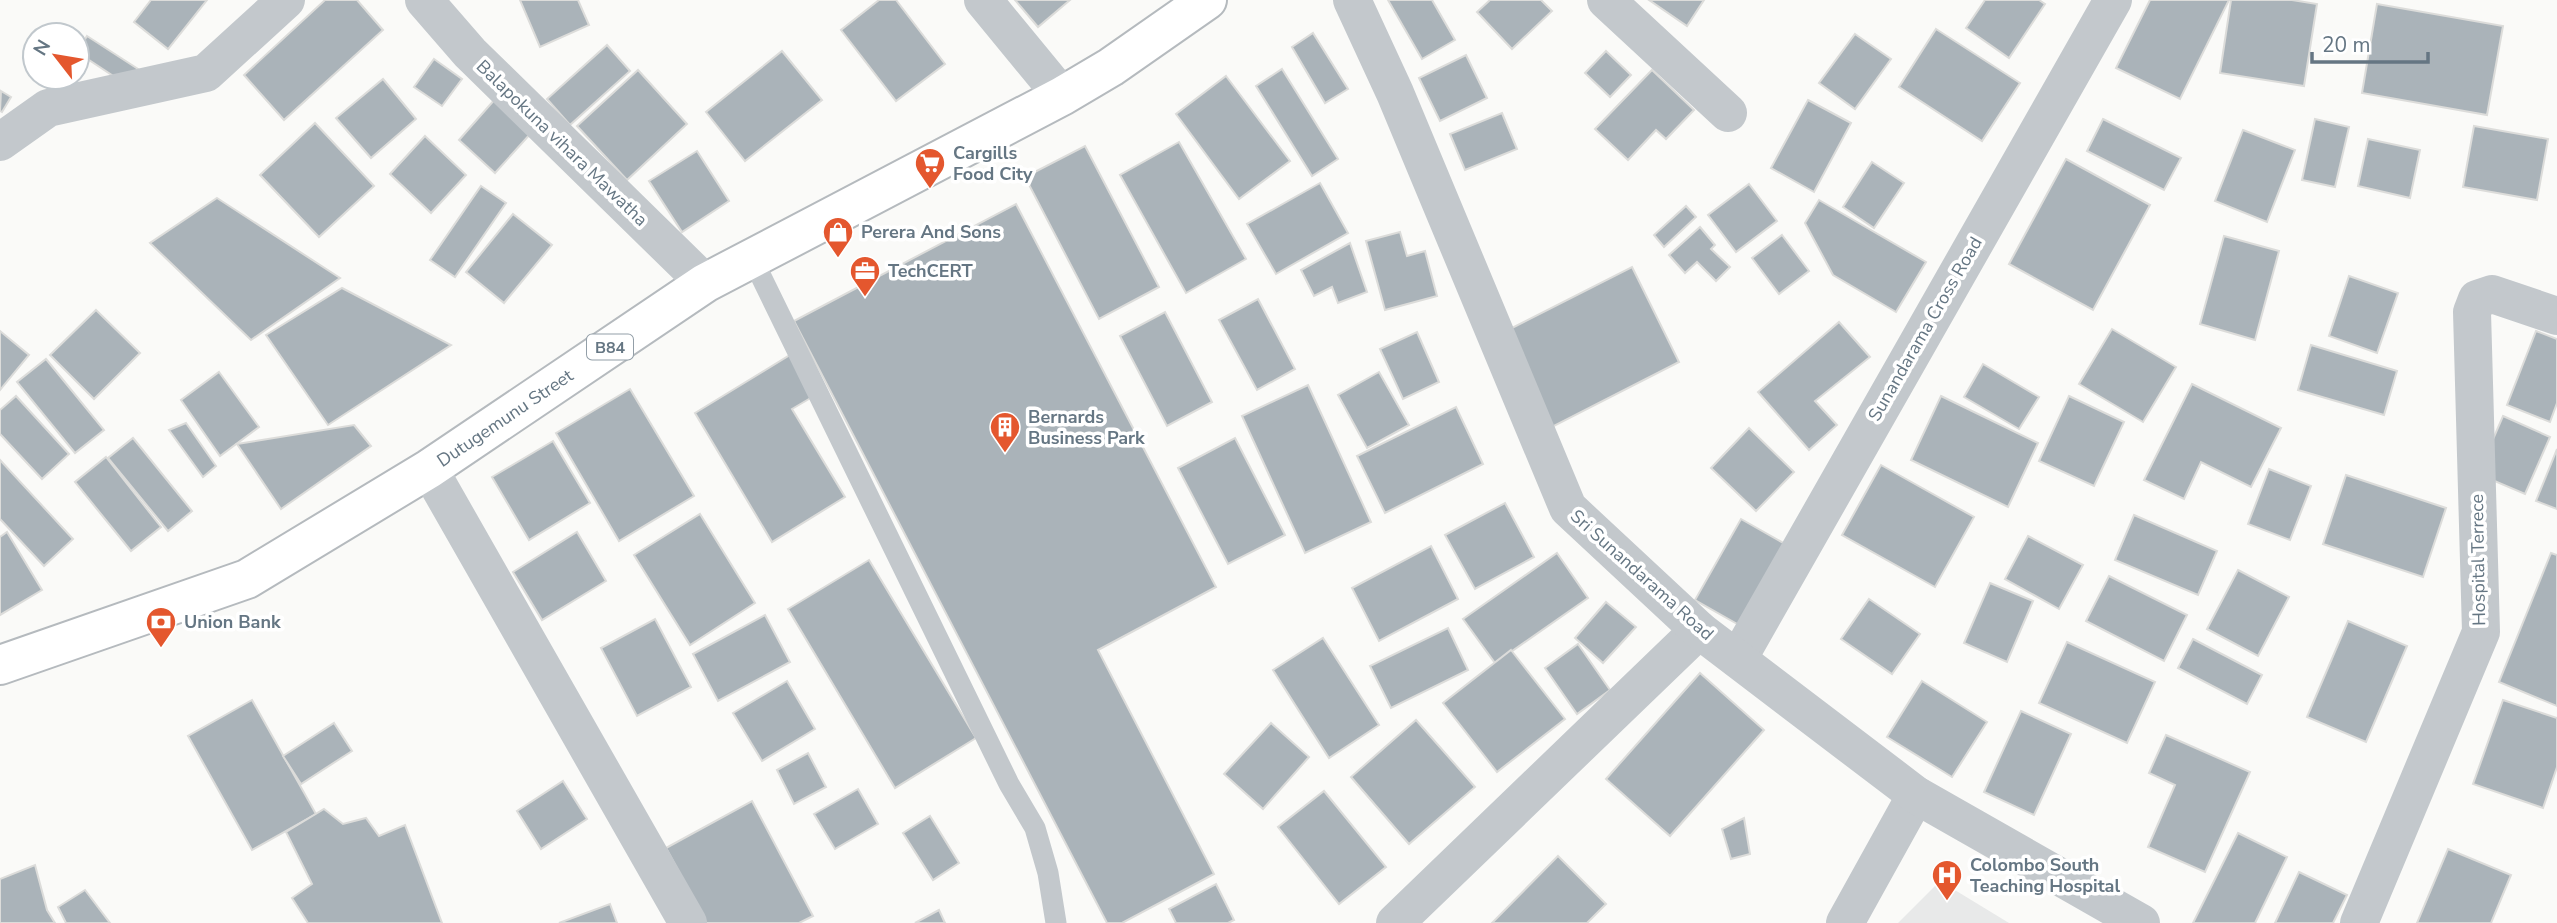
<svg xmlns="http://www.w3.org/2000/svg" width="2557" height="923" font-family="'Nunito Sans',sans-serif">
	<style>
		.built { fill: #e8e9e9 }
		.building { fill: #aab3b9; stroke: #dcdcda; stroke-width: 2 }
		.lines { fill: none; stroke-linecap: round; stroke-linejoin: round }
		.primary-casing { stroke: #b5babe; stroke-width: 42 }
		.service { stroke: #c3c8cc; stroke-width: 21 }
		.minor { stroke: #c3c8cc; stroke-width: 38 }
		.tertiary { stroke: #c3c8cc; stroke-width: 38 }
		.primary { stroke: #fff; stroke-width: 38 }
		.labels { text-anchor: middle; stroke-width: 7; stroke-linejoin: round; paint-order: stroke }
		.shield { fill: #fff; stroke: #939fa8; stroke-width: 2 }
		.shield-label { font-size: 16px; font-weight: bold; fill: #657683 }
		.street-label { font-size: 18px; fill: #657683; stroke: #fff }
		.poi-label { font-size: 18px; font-weight: bold; fill: #657683; stroke: #fff; text-anchor: start }
	</style>
	<rect width="100%" height="100%" fill="#fafaf8"/>
	<polygon class="built" points="1940,881 2009,923 1898,923"/>
	<g class="building">
		<polygon points="151,0 207,0 168,49 134,22"/>
		<polygon points="325,0 357,0 383,30 284,120 244,75"/>
		<polygon points="520,0 578,0 589,25 540,47"/>
		<polygon points="879,0 896,0 945,64 896,101 841,30"/>
		<polygon points="1015,0 1070,0 1038,27"/>
		<polygon points="1388,0 1432,0 1455,40 1422,59"/>
		<polygon points="1490,0 1541,0 1552,11 1512,49 1477,12"/>
		<polygon points="1649,0 1704,0 1687,26"/>
		<polygon points="1985,0 2039,0 2045,4 2009,58 1966,28"/>
		<polygon points="2150,0 2229,0 2180,99 2116,68"/>
		<polygon points="2231,0 2292,0 2317,4 2304,86 2220,73"/>
		<polygon points="2377,4 2503,26 2487,115 2362,93"/>
		<polygon points="1936,29 2020,83 1982,141 1899,87"/>
		<polygon points="1313,33 1348,89 1325,103 1292,47"/>
		<polygon points="1855,34 1891,59 1855,109 1819,83"/>
		<polygon points="87,36 138,69 127,85 77,52"/>
		<polygon points="607,45 630,71 570,125 547,99"/>
		<polygon points="782,51 822,100 745,161 706,112"/>
		<polygon points="1606,51 1631,75 1610,97 1585,73"/>
		<polygon points="1466,55 1487,98 1440,121 1419,78"/>
		<polygon points="434,59 462,79 442,106 414,87"/>
		<polygon points="1282,69 1338,159 1312,176 1256,86"/>
		<polygon points="638,70 687,124 627,180 577,126"/>
		<polygon points="1652,70 1694,110 1666,139 1656,130 1628,160 1595,129"/>
		<polygon points="1226,76 1290,161 1239,199 1176,114"/>
		<polygon points="383,79 416,119 371,158 336,118"/>
		<polygon points="1,91 11,97 2,112 0,111"/>
		<polygon points="496,98 532,132 495,173 459,140"/>
		<polygon points="1808,100 1851,123 1814,192 1771,168"/>
		<polygon points="1502,113 1517,149 1465,170 1450,134"/>
		<polygon points="2103,119 2181,158 2164,190 2087,151"/>
		<polygon points="2315,119 2349,127 2335,187 2302,180"/>
		<polygon points="315,123 374,186 319,237 260,175"/>
		<polygon points="2474,126 2548,139 2537,200 2463,187"/>
		<polygon points="2243,130 2295,150 2267,222 2215,201"/>
		<polygon points="425,136 466,175 431,213 390,174"/>
		<polygon points="2368,139 2420,150 2410,198 2358,186"/>
		<polygon points="1179,142 1246,259 1186,293 1120,175"/>
		<polygon points="1085,146 1159,287 1099,319 1025,177"/>
		<polygon points="697,151 729,201 682,232 649,181"/>
		<polygon points="2066,159 2150,205 2093,310 2009,264"/>
		<polygon points="1872,162 1904,183 1874,228 1843,207"/>
		<polygon points="1320,183 1348,233 1276,274 1247,224"/>
		<polygon points="1749,184 1777,221 1736,252 1708,215"/>
		<polygon points="481,186 506,203 455,277 430,260"/>
		<polygon points="217,198 340,278 251,340 150,243"/>
		<polygon points="1819,200 1926,262 1896,312 1833,275 1805,223"/>
		<polygon points="1016,204 1216,587 1098,650 1214,874 1122,923 1107,923 794,321"/>
		<polygon points="1686,206 1696,217 1664,247 1654,235"/>
		<polygon points="513,214 552,245 504,303 466,272"/>
		<polygon points="1700,227 1715,245 1711,249 1730,267 1716,281 1697,262 1685,273 1669,255"/>
		<polygon points="1400,232 1407,256 1425,251 1437,296 1385,310 1366,241"/>
		<polygon points="1782,235 1809,271 1779,294 1752,258"/>
		<polygon points="2224,236 2279,251 2255,340 2200,324"/>
		<polygon points="1350,243 1367,292 1338,303 1332,287 1314,296 1301,270"/>
		<polygon points="1632,267 1679,362 1550,428 1502,333"/>
		<polygon points="2349,276 2398,293 2377,353 2329,336"/>
		<polygon points="342,288 451,345 328,425 266,335"/>
		<polygon points="1258,299 1295,369 1257,390 1219,320"/>
		<polygon points="96,310 140,353 94,399 50,355"/>
		<polygon points="1165,312 1212,402 1167,426 1120,336"/>
		<polygon points="1839,322 1870,357 1815,401 1837,425 1809,450 1758,392"/>
		<polygon points="2112,329 2176,367 2143,422 2079,384"/>
		<polygon points="0,331 29,355 0,390"/>
		<polygon points="2536,331 2557,339 2557,403 2550,422 2507,405"/>
		<polygon points="1417,332 1439,382 1403,399 1380,349"/>
		<polygon points="2311,345 2397,371 2384,415 2298,390"/>
		<polygon points="790,355 814,396 792,409 845,497 772,542 695,413"/>
		<polygon points="46,359 104,430 75,453 17,382"/>
		<polygon points="1983,364 2039,397 2019,429 1964,397"/>
		<polygon points="219,372 259,427 220,456 181,400"/>
		<polygon points="1379,372 1409,425 1367,448 1338,395"/>
		<polygon points="2192,384 2281,428 2251,487 2201,462 2184,499 2144,480"/>
		<polygon points="1308,385 1371,522 1305,553 1242,416"/>
		<polygon points="630,389 694,496 619,541 556,433"/>
		<polygon points="16,396 69,454 42,479 0,434 0,410"/>
		<polygon points="1941,396 2038,443 2008,507 1911,460"/>
		<polygon points="2069,396 2124,422 2094,486 2039,461"/>
		<polygon points="1456,407 1483,464 1385,513 1357,456"/>
		<polygon points="2503,416 2550,437 2525,494 2478,474"/>
		<polygon points="186,423 216,466 203,477 169,430"/>
		<polygon points="354,425 371,446 281,509 237,444"/>
		<polygon points="1749,428 1794,472 1756,511 1711,468"/>
		<polygon points="133,438 192,511 168,531 108,458"/>
		<polygon points="1235,438 1285,535 1228,564 1178,468"/>
		<polygon points="553,441 590,503 529,540 492,477"/>
		<polygon points="2557,449 2557,509 2536,501"/>
		<polygon points="106,457 161,527 131,551 75,482"/>
		<polygon points="0,460 73,539 44,566 0,519"/>
		<polygon points="1881,465 1974,517 1935,587 1842,535"/>
		<polygon points="2269,469 2311,486 2290,540 2248,524"/>
		<polygon points="2346,475 2446,508 2423,577 2323,544"/>
		<polygon points="1505,503 1534,557 1475,589 1445,535"/>
		<polygon points="700,514 755,603 690,645 634,555"/>
		<polygon points="2134,515 2217,551 2198,595 2115,560"/>
		<polygon points="1741,519 1785,544 1739,625 1695,600"/>
		<polygon points="7,532 42,590 0,615 0,537"/>
		<polygon points="577,532 606,581 542,620 513,572"/>
		<polygon points="2028,536 2083,565 2059,609 2005,579"/>
		<polygon points="1431,546 1458,599 1379,641 1352,588"/>
		<polygon points="1557,553 1588,598 1495,663 1463,619"/>
		<polygon points="2551,553 2557,555 2557,706 2499,682"/>
		<polygon points="869,560 976,738 895,788 788,609"/>
		<polygon points="2238,570 2289,597 2258,656 2207,629"/>
		<polygon points="2109,576 2187,615 2164,661 2086,621"/>
		<polygon points="1990,583 2033,601 2007,662 1964,643"/>
		<polygon points="1869,599 1920,634 1892,674 1841,639"/>
		<polygon points="1606,602 1636,627 1603,663 1575,638"/>
		<polygon points="765,615 790,662 718,701 693,654"/>
		<polygon points="655,619 691,687 637,716 601,648"/>
		<polygon points="2348,621 2407,646 2366,742 2307,717"/>
		<polygon points="1448,628 1468,670 1391,708 1370,666"/>
		<polygon points="1323,638 1379,725 1329,758 1273,670"/>
		<polygon points="2193,639 2262,675 2247,704 2178,668"/>
		<polygon points="2067,642 2155,682 2127,743 2039,703"/>
		<polygon points="1578,644 1610,690 1577,714 1545,668"/>
		<polygon points="1511,650 1565,719 1497,772 1443,703"/>
		<polygon points="1700,673 1764,730 1670,836 1606,779"/>
		<polygon points="787,681 815,729 762,761 733,713"/>
		<polygon points="1922,681 1987,722 1952,777 1887,737"/>
		<polygon points="252,700 316,814 252,850 188,736"/>
		<polygon points="2503,700 2557,718 2557,767 2543,808 2473,784"/>
		<polygon points="2021,711 2071,734 2034,815 1984,792"/>
		<polygon points="1416,720 1475,787 1409,844 1351,777"/>
		<polygon points="334,723 352,751 301,784 283,756"/>
		<polygon points="1271,723 1309,757 1263,809 1224,774"/>
		<polygon points="2166,735 2250,772 2205,872 2148,847 2175,785 2149,773"/>
		<polygon points="808,753 826,787 794,804 777,770"/>
		<polygon points="563,781 587,819 541,849 517,811"/>
		<polygon points="858,789 878,824 835,849 814,814"/>
		<polygon points="1324,791 1386,867 1339,904 1278,827"/>
		<polygon points="752,801 813,916 799,923 706,923 666,848"/>
		<polygon points="324,809 343,824 366,818 379,836 405,825 442,923 308,923 292,898 312,884 286,832"/>
		<polygon points="930,816 959,863 933,880 903,833"/>
		<polygon points="1744,818 1750,854 1731,859 1722,829"/>
		<polygon points="2238,833 2287,857 2255,923 2193,923"/>
		<polygon points="2448,849 2511,875 2491,923 2417,923"/>
		<polygon points="1558,856 1606,904 1587,923 1492,923"/>
		<polygon points="35,865 47,910 55,923 0,923 0,879"/>
		<polygon points="2299,872 2347,895 2333,923 2275,923"/>
		<polygon points="1216,884 1234,920 1228,923 1176,923 1169,909"/>
		<polygon points="85,890 110,923 66,923 58,907"/>
		<polygon points="610,904 617,923 559,923"/>
		<polygon points="939,910 945,923 915,923"/>
	</g>
	<g class="lines">
		<g class="primary-casing">
			<polyline id="primary" points="0,665 247,579 429,469 705,283 1062,96 1111,67 1207,0"/>
		</g>
		<polyline class="service" points="751,256 1009,784 1035,828 1048,873 1056,923"/>
		<g class="minor">
			<polyline points="424,0 470,53 705,283"/>
			<polyline points="983,0 1062,96"/>
			<polyline points="1606,0 1728,113"/>
			<polyline points="0,142 48,108 206,73 286,0"/>
			<polyline points="429,469 688,923"/>
			<polyline points="1738,659 2113,0"/>
			<polyline points="1395,923 1699,630"/>
			<polyline points="1845,923 1916,795"/>
			<polyline points="2359,923 2481,632 2472,312 2477,299 2492,294 2557,316"/>
		</g>
		<polyline class="tertiary" points="1352,0 1395,93 1568,508 1699,630 1916,795 2141,923"/>
		<use href="#primary" class="primary"/>
	</g>
	<defs>
		<g id="supermarket-pin" transform="scale(1.575)"><path d="M0 17L-7.5 6A9.5 9.5 0 1 1 7.5 6Z" fill="#e4572e" stroke="#fff"/><path d="M-6-5.5h2.5l.6 2H6L4.5 2H-2.5L-4.4-4H-6ZM-1.5 3.2a1.3 1.3 0 1 0 .1 0ZM3 3.2a1.3 1.3 0 1 0 .1 0Z" fill="#fff"/></g>
		<g id="shop-pin" transform="scale(1.575)"><path d="M0 17L-7.5 6A9.5 9.5 0 1 1 7.5 6Z" fill="#e4572e" stroke="#fff"/><path d="M-5-2.5h2.3a2.7 3.5 0 0 1 5.4 0H5L5.5 6h-11ZM-1.5-2.5h3a1.5 2.3 0 0 0-3 0Z" fill="#fff"/></g>
		<g id="office-pin" transform="scale(1.575)"><path d="M0 17L-7.5 6A9.5 9.5 0 1 1 7.5 6Z" fill="#e4572e" stroke="#fff"/><path d="M-6-3h4V-5.5h4V-3h4V5H-6ZM-1-4.5V-3h2v-1.5ZM-6 0V1H6V0Z" fill="#fff"/></g>
		<g id="building-pin" transform="scale(1.575)"><path d="M0 17L-7.5 6A9.5 9.5 0 1 1 7.5 6Z" fill="#e4572e" stroke="#fff"/><path d="M-4-6H4V6H1V3H-1V6H-4ZM-2.5-4.3h1.7v1.8h-1.7ZM.8-4.3h1.7v1.8H.8ZM-2.5-1h1.7V.8h-1.7ZM.8-1h1.7V.8H.8Z" fill="#fff"/></g>
		<g id="bank-pin" transform="scale(1.575)"><path d="M0 17L-7.5 6A9.5 9.5 0 1 1 7.5 6Z" fill="#e4572e" stroke="#fff"/><path d="M-6-4H6V4H-6ZM0-2.3a2.3 2.3 0 1 0 0 4.6a2.3 2.3 0 1 0 0-4.6Z" fill="#fff"/></g>
		<g id="hospital-pin" transform="scale(1.575)"><path d="M0 17L-7.5 6A9.5 9.5 0 1 1 7.5 6Z" fill="#e4572e" stroke="#fff"/><path d="M-5-5h3v3.5h4V-5h3V5h-3V1.5h-4V5h-3Z" fill="#fff"/></g>
	</defs>
	<g fill-rule="evenodd">
		<use href="#supermarket-pin" x="930" y="163"/>
		<use href="#shop-pin" x="838" y="232"/>
		<use href="#office-pin" x="865" y="271"/>
		<use href="#building-pin" x="1005" y="427"/>
		<use href="#bank-pin" x="161" y="622"/>
		<use href="#hospital-pin" x="1947" y="875"/>
	</g>
	<g class="labels">
		<rect class="shield" x="587" y="334.5" width="46" height="25" rx="5"/>
		<g class="shield-label">
			<text x="610" y="353">B84</text>
		</g>
		<g class="street-label">
			<text transform="translate(562 143) rotate(44)" y="6">Balapokuna vihara Mawatha</text>
			<text transform="translate(1925 329) rotate(-60)" y="6">Sunandarama Cross Road</text>
			<text transform="translate(505 418) rotate(-34)" y="6">Dutugemunu Street</text>
			<text transform="translate(2478 560) rotate(-91)" y="6">Hospital Terrece</text>
			<text transform="translate(1642 575) rotate(42)" y="6">Sri Sunandarama Road</text>
		</g>
		<g class="poi-label">
			<text x="953" y="159">Cargills<tspan x="953" dy="21">Food City</tspan></text>
			<text x="861" y="238">Perera And Sons</text>
			<text x="888" y="277">TechCERT</text>
			<text x="1028" y="423">Bernards<tspan x="1028" dy="21">Business Park</tspan></text>
			<text x="184" y="628">Union Bank</text>
			<text x="1970" y="871">Colombo South<tspan x="1970" dy="21">Teaching Hospital</tspan></text>
		</g>
	</g>
	<g transform="translate(56 56) rotate(301)"><circle r="33" fill="#ffffff" stroke="#c1c8cd" stroke-width="2"/>
	<path d="M0-5L12 26L0 18L-12 26Z" fill="#e4572e"/>
	<text y="-10" font-size="19" font-weight="bold" text-anchor="middle" fill="#657683">N</text>
	</g>
	<path d="M2312 52v10h116v-10" fill="none" stroke="#657683" stroke-width="3.5"/>
	<text x="2322" y="52" font-size="21" fill="#657683" stroke="#ffffff" stroke-width="5" paint-order="stroke">20 m</text>
</svg>
